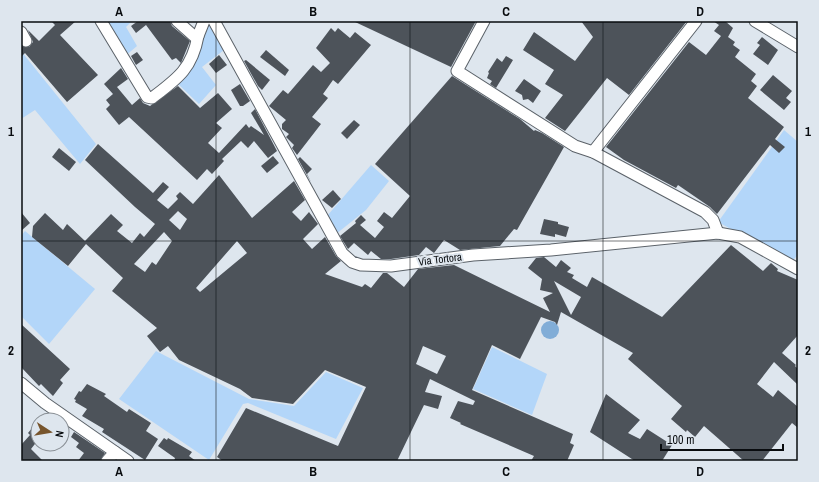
<svg xmlns="http://www.w3.org/2000/svg" width="819" height="482" font-family="'Archivo Narrow',sans-serif">
	<style>
		.green { fill: #b3d6f9 }
		.water { fill: #81add7 }
		.building { fill: #4d535a; fill-rule: evenodd }
		.lines { fill: none; stroke-linecap: round; stroke-linejoin: round }
		.minor-casing { stroke: #5b6269; stroke-width: 13 }
		.minor { stroke: #fff; stroke-width: 11 }
		.grid { fill: none; stroke: #090c0f; stroke-width: 1; stroke-opacity: 0.55 }
		.labels { text-anchor: middle; stroke-width: 4; stroke-linejoin: round; paint-order: stroke }
		.street-label { font-size: 11px; fill: #090c0f; stroke: #dee6ee }
		.neatline { fill: none; stroke: #090c0f; stroke-width: 1.5 }
		.grid-label { font-size: 13px; text-anchor: middle; font-weight: bold; fill: #090c0f }
	</style>
	<rect width="100%" height="100%" fill="#dee6ee"/>
	<g class="green">
		<polygon points="103,21 132,21 126,27 137,46 124,57"/>
		<polygon points="209,21 224,50 202,67 216,85 199,104 176,82"/>
		<polygon points="21,51 96,144 80,164 35,110 21,119"/>
		<polygon points="784,130 798,142 798,255 791,262 718,222"/>
		<polygon points="371,165 389,181 366,210 336,234 327,216"/>
		<polygon points="25,231 95,289 49,344 21,316 21,236"/>
		<polygon points="492,347 547,374 532,415 473,389"/>
		<polygon points="156,351 249,399 294,406 326,372 363,388 336,439 248,403 243,404 209,460 119,399"/>
	</g>
	<circle class="water" cx="550" cy="330" r="9"/>
	<g class="building">
		<polygon points="51,21 76,21 60,35 98,75 67,102 25,53 21,57 21,46 29,47 33,42 28,30 39,41 55,25"/>
		<polygon points="138,21 170,21 172,26 190,41 181,63 176,58 172,60 146,25 136,33 131,26"/>
		<polygon points="353,21 476,21 451,67"/>
		<polygon points="581,21 687,21 629,95 607,78 565,131 545,118 563,95 545,84 554,70 523,50 534,32 575,61 593,37"/>
		<polygon points="713,21 725,21 733,28 728,37 735,42 733,45 740,50 735,57 756,74 751,81 757,86 748,98 784,127 775,139 785,147 779,153 770,145 717,214 710,207 678,185 676,188 624,160 606,147 689,42 706,55 721,36 714,31 719,25"/>
		<polygon points="331,28 335,32 338,28 350,38 355,32 371,45 338,84 333,80 323,94 328,98 312,117 321,124 297,155 292,148 294,145 286,137 289,134 282,129 282,124 286,120 269,106 283,90 288,94 313,65 321,72 330,63 316,48"/>
		<polygon points="762,37 778,50 768,65 753,54 760,45 757,43"/>
		<polygon points="266,50 289,70 285,76 260,57"/>
		<polygon points="137,52 143,60 136,65 131,56"/>
		<polygon points="219,55 227,65 216,73 209,64"/>
		<polygon points="506,56 513,60 496,88 490,84 492,81 487,78 489,73 488,72 497,58 502,62"/>
		<polygon points="246,60 270,80 262,90 258,86 244,61"/>
		<polygon points="121,68 128,79 117,87 132,105 140,98 143,103 150,106 178,86 200,108 218,93 232,109 216,123 222,128 208,143 219,153 246,124 249,128 251,126 264,135 251,113 255,109 277,151 268,158 254,141 248,148 241,141 222,159 224,161 212,174 207,169 197,180 129,117 119,125 106,109 110,105 106,100 113,94 104,84"/>
		<polygon points="773,75 792,91 786,98 791,102 784,110 760,90"/>
		<polygon points="452,76 520,119 534,131 535,130 542,133 564,147 517,230 514,229 500,246 460,250 444,240 434,253 426,247 419,255 391,259 381,259 371,251 368,255 354,243 348,249 340,236 356,223 355,221 361,215 366,220 360,225 375,238 384,227 377,221 384,212 392,218 410,196 375,164"/>
		<polygon points="524,79 541,91 533,103 528,99 523,100 522,95 515,91"/>
		<polygon points="240,84 250,101 243,106 240,106 231,90"/>
		<polygon points="354,120 360,125 347,139 341,133"/>
		<path d="M98 144 153 193 163 182 169 187 157 200 168 209 178 199 176 196 180 192 193 204 219 175 252 218 294 181 305 200 292 212 301 221 309 212 318 224 303 239 312 249 325 237 336 256 341 261 325 274 362 287 365 284 371 288 383 273H387L404 287 418 269 454 265 550 312 543 298 553 293 540 290 542 279 528 268 536 258 544 257 556 267 561 260 571 268 567 272 574 275 572 278 587 287 592 277 662 317 731 245 763 271 771 263 778 269 777 271 798 280V335L782 353 796 365 795 366 798 369V385L774 362 757 384 773 397 778 390 798 407V428L792 423 762 461H744L704 426 695 437 687 430 686 432 671 419 682 406 628 359 633 353 561 312 557 325 555 322 541 317 520 359 492 345 472 390 573 434 570 443 574 445 567 461H531L534 456 460 424 461 423 450 418 458 401 473 405 475 401 430 379 425 392 442 396 438 409 424 405 397 461H223L217 457 246 408 338 446 366 387 325 370 293 404 252 398 240 389 179 360 168 346 160 352 147 336 157 328 112 291 123 278 86 244 68 266 32 237 33 226 45 213 63 230 67 224 85 241 111 214 123 225 117 231 132 243 140 233 144 237 155 224 135 207 85 160ZM178 211 187 219 180 230 169 220ZM164 232 172 241 156 265 152 262 145 272 134 264ZM237 241 247 253 200 292 196 288ZM554 281 581 297 571 315ZM423 346 446 356 437 374 416 364Z"/>
		<polygon points="59,148 76,162 69,171 52,157"/>
		<polygon points="273,156 279,163 267,173 261,166"/>
		<polygon points="300,157 312,169 307,174 311,182 298,159"/>
		<polygon points="333,190 341,199 332,208 322,200"/>
		<polygon points="21,212 30,223 21,231"/>
		<polygon points="544,219 558,222 558,224 569,227 566,237 555,234 555,237 540,234"/>
		<polygon points="21,324 70,369 60,380 63,383 53,396 41,384 39,386 21,367"/>
		<polygon points="87,384 106,394 104,396 127,412 129,409 151,423 146,431 158,439 145,460 102,432 104,429 82,416 87,409 75,402 76,400 74,399 79,391 81,392"/>
		<polygon points="606,394 640,420 628,433 640,439 647,429 672,445 662,461 635,461 590,432"/>
		<polygon points="38,421 38,440 31,449 43,461 24,461 21,458 21,445 30,435 28,433"/>
		<polygon points="74,432 105,453 100,461 78,461 84,453 76,447 79,443 71,437"/>
		<polygon points="164,438 167,440 168,438 192,452 189,456 196,461 174,461 175,458 158,446"/>
	</g>
	<g class="lines">
		<g class="minor-casing">
			<g id="minor">
				<path d="M101 21 147 97 152 98C177 79 192 69 198 36"/>
				<polyline points="177,21 195,37 198,36 204,21"/>
				<polyline points="214,21 342,253 352,262 361,265 391,266 473,255 551,250 718,233 740,237 798,269"/>
				<polyline points="484,21 457,71 575,146 593,152 705,212 713,220 718,233"/>
				<polyline points="755,21 798,47"/>
				<polyline points="21,32 26,41"/>
				<polyline points="593,152 696,21"/>
				<polyline points="21,383 45,403 128,461"/>
				<polyline points="107,461 115,452"/>
			</g>
		</g>
		<use href="#minor" class="minor"/>
	</g>
	<path class="grid" d="M216 21V461M410 21V461M603 21V461M21 241H798"/>
	<g class="labels">
		<g class="street-label">
			<text transform="translate(440 259) rotate(-7)" y="4">Via Tortora</text>
		</g>
	</g>
	<rect width="819" height="482" fill="none" stroke="#dee6ee" stroke-width="44"/>
	<g transform="translate(50 432) rotate(102)"><circle r="19" fill="#dee6ee" stroke="#898f95"/>
	<path d="M0-3L7 15L0 10L-7 15Z" fill="#77552d"/>
	<text y="-6" font-size="11" font-weight="bold" text-anchor="middle" fill="#090c0f">N</text>
	</g>
	<path d="M661 444v6h122v-6" fill="none" stroke="#090c0f" stroke-width="2"/>
	<text x="667" y="444" font-size="12" fill="#090c0f" stroke="#dee6ee" stroke-width="3" paint-order="stroke">100 m</text>
	<rect x="22" y="22" width="775" height="438" class="neatline"/>
	<g class="grid-label">
		<text x="119" y="16">A</text>
		<text x="313" y="16">B</text>
		<text x="506" y="16">C</text>
		<text x="700" y="16">D</text>
		<text x="11" y="136">1</text>
		<text x="808" y="136">1</text>
		<text x="11" y="355">2</text>
		<text x="808" y="355">2</text>
		<text x="119" y="476">A</text>
		<text x="313" y="476">B</text>
		<text x="506" y="476">C</text>
		<text x="700" y="476">D</text>
	</g>
</svg>
